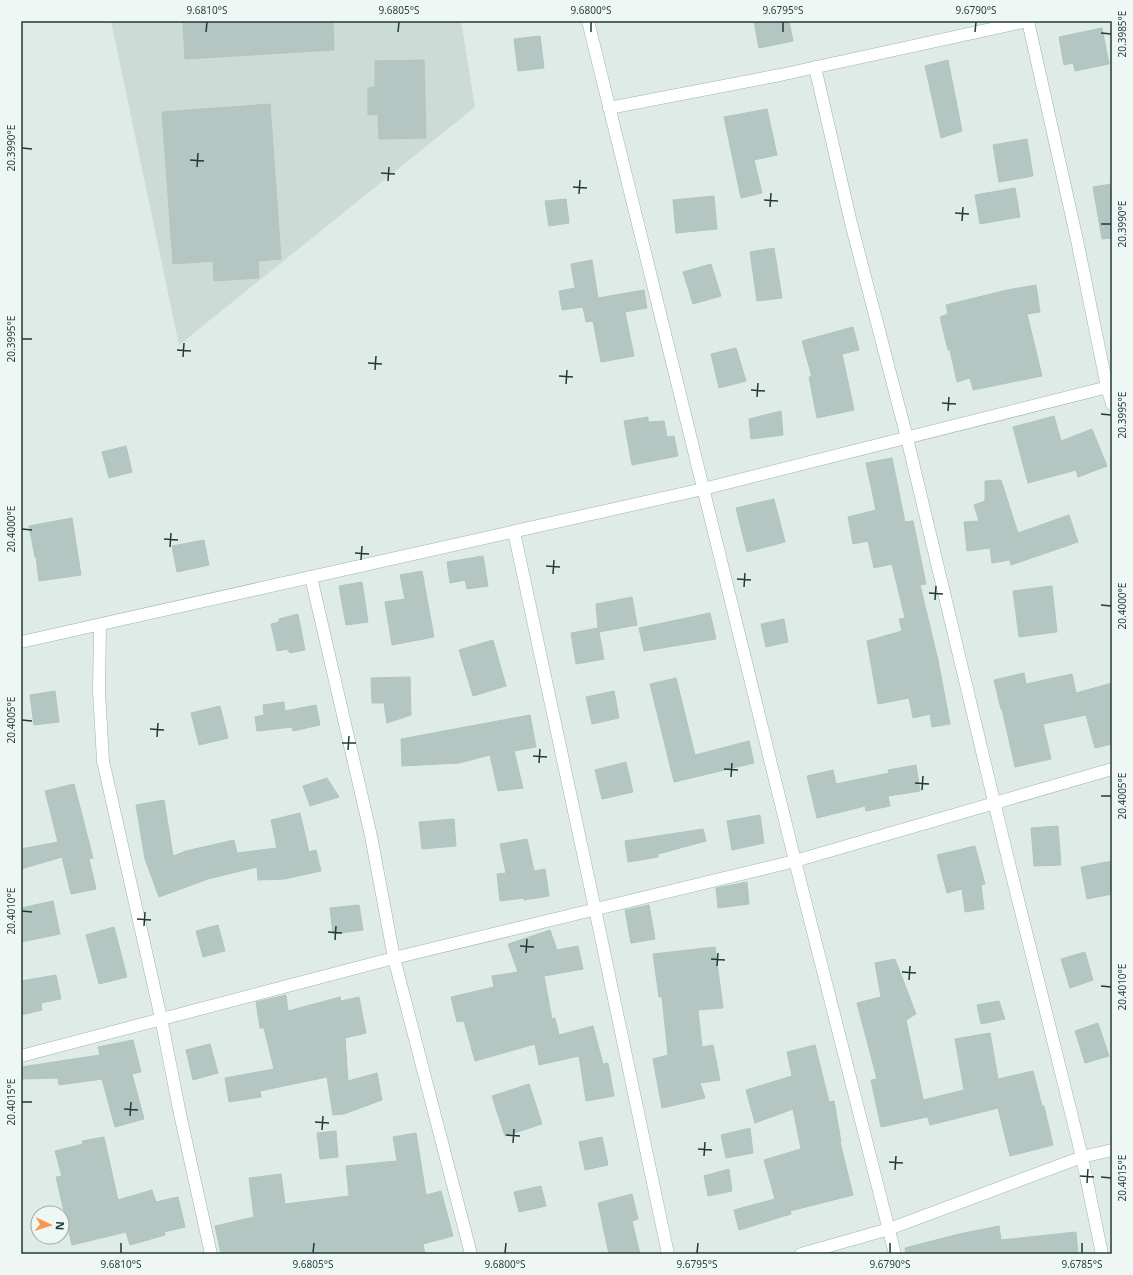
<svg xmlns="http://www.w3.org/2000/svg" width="1133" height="1275" font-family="'Noto Sans',sans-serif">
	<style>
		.built { fill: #cddbd7 }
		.building { fill: #b4c6c1; stroke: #b1c5c0 }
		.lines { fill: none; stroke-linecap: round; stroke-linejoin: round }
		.minor-casing { stroke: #a1b3af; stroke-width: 13 }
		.minor { stroke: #fff; stroke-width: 12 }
		.ticks { fill: none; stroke: #1f3b39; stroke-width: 1.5 }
		.neatline { fill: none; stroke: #1f3b39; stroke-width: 1.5 }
		.ticks-label { font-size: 10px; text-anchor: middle; fill: #1f3b39 }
	</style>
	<rect width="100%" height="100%" fill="#deebe7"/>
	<polygon class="built" points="111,21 461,21 475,107 179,345"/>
	<g class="building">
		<polygon points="183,21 333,21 334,50 185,59"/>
		<polygon points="754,21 789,21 793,41 759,48"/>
		<polygon points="1102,28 1109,64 1075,71 1073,63 1064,65 1059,37"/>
		<polygon points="540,36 544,68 518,71 514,39"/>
		<polygon points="424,60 426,138 379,139 378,114 368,115 368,88 375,87 375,61"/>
		<polygon points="948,60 962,131 941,138 925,66"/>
		<polygon points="270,104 281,259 258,261 259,278 214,281 213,261 173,264 162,112"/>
		<polygon points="767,109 777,155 754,160 762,193 741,198 724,117"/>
		<polygon points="1027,139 1033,176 999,182 993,145"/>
		<polygon points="1112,184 1112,238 1102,239 1093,187"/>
		<polygon points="1015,188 1020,217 980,224 975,195"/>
		<polygon points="714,196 717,229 676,233 673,200"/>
		<polygon points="566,199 569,223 549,226 545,201"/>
		<polygon points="774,248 782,298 757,301 750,252"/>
		<polygon points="592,260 598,298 644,290 647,308 625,312 634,356 601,362 593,321 586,322 583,307 562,310 559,291 575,288 571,264"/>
		<polygon points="711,264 721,296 693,304 683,272"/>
		<polygon points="1036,285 1040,312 1027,314 1042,376 973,390 970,378 957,382 950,350 948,350 940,317 948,314 946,305 1007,290"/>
		<polygon points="853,327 859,350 842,354 854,410 817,418 809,377 812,377 802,341"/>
		<polygon points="736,348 746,381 719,388 711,354"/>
		<polygon points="781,411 783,435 751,439 749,419"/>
		<polygon points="1054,416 1061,441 1092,429 1107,466 1078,477 1076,470 1028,483 1013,427"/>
		<polygon points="648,417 648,422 664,421 667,437 674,436 678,456 632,465 624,421"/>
		<polygon points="126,446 132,472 109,478 102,452"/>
		<polygon points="892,458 905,522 913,521 926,584 920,585 938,660 950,724 932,727 930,714 913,718 909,698 878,704 867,641 902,631 899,619 905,618 892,564 874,568 868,541 853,544 848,517 876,510 866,463"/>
		<polygon points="1001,480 1018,533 1069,515 1078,542 1011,565 1010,560 992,563 990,548 967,551 964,522 979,521 974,505 985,501 985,481"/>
		<polygon points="774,499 785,542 747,552 736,508"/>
		<polygon points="72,518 81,575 39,581 36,557 35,557 29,526"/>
		<polygon points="204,540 209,565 177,572 172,546"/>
		<polygon points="483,556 488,586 467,589 465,580 450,583 447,562"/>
		<polygon points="422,571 434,637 392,645 385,602 405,599 400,575"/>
		<polygon points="362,582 368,622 346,625 339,586"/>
		<polygon points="1052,586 1057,632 1019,637 1013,591"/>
		<polygon points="632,597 637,625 599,632 604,659 576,664 571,633 598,628 596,604"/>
		<polygon points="710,613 716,639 644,651 639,628"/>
		<polygon points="298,614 305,650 290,653 287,649 277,651 271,624 279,622 279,619"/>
		<polygon points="784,619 788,642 766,647 761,624"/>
		<polygon points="493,640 506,686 473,696 459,650"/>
		<polygon points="1024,673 1026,684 1072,674 1076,693 1112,683 1112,744 1095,748 1086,715 1043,724 1051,759 1015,767 1002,709 1001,709 994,680"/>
		<polygon points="410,677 411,715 387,723 384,703 372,703 371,678"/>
		<polygon points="676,678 695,755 749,741 754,763 674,782 650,684"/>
		<polygon points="55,691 59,722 34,725 30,695"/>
		<polygon points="614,691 619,718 592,724 586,697"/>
		<polygon points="284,702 285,711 316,705 320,725 293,731 292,727 257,731 255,717 264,715 263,705"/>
		<polygon points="220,706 228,738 199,745 191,713"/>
		<polygon points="530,715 536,747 514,751 523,788 498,791 490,755 459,763 402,766 401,739"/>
		<polygon points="626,762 633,792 602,799 595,770"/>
		<polygon points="916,765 920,791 888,796 890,806 866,811 865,806 817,818 807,776 833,770 836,784 889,773 888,770"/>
		<polygon points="327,778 339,797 310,806 303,786"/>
		<polygon points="74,784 93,858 89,859 96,889 71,894 62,857 21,869 21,849 58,842 45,791"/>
		<polygon points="164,800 173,856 186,851 234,840 237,853 277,848 271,820 300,813 309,852 316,850 321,871 284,879 258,880 257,867 208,879 159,897 145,859 136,805"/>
		<polygon points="760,815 764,843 732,850 727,821"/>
		<polygon points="454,819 456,846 422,849 419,822"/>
		<polygon points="1058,826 1061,865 1034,866 1031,828"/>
		<polygon points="703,829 706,841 658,854 658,857 628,862 625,841"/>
		<polygon points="527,839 534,871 545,869 549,896 524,900 524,898 500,901 497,874 506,873 500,844"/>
		<polygon points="975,846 985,884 981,885 984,909 965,912 962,889 947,893 937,855"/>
		<polygon points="1112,861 1112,894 1087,899 1081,867"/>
		<polygon points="747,882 749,904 718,908 716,888"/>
		<polygon points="53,901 60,934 21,942 21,908"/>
		<polygon points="359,905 363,930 333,934 330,908"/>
		<polygon points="649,905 655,939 631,943 625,910"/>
		<polygon points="218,925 225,951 203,957 196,931"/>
		<polygon points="114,927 127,977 99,984 86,935"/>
		<polygon points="550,930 557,950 578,946 583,969 544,976 552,1019 555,1018 559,1035 593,1026 603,1064 608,1063 614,1096 586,1101 579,1056 539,1065 535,1044 475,1061 464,1021 457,1022 451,997 494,987 492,976 518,972 508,944"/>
		<polygon points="715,947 723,1008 698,1010 702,1047 713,1045 720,1080 700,1083 705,1098 662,1108 653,1059 668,1055 662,997 659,997 653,954"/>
		<polygon points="1085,952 1093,980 1070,988 1061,959"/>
		<polygon points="895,959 916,1014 906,1020 927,1117 881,1127 871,1080 877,1079 857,1003 881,997 875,963"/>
		<polygon points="56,975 61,999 41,1003 42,1010 21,1015 21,981"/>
		<polygon points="286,995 288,1011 340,997 341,1001 359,997 366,1033 345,1038 348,1081 377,1073 382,1100 344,1114 333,1115 327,1077 260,1091 261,1097 229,1102 225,1078 274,1069 264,1028 260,1028 256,1002"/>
		<polygon points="999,1001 1005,1019 981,1024 977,1005"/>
		<polygon points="1098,1023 1109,1056 1085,1063 1075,1031"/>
		<polygon points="990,1033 998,1079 1033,1071 1042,1106 1044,1106 1053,1145 1010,1156 998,1108 930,1125 923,1100 964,1090 955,1039"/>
		<polygon points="133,1040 141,1072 132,1074 144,1119 115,1127 102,1079 59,1085 58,1078 21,1079 21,1067 100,1055 98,1047"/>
		<polygon points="210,1044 218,1073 193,1080 186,1050"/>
		<polygon points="815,1045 829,1102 834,1101 841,1142 840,1142 853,1195 790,1211 791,1214 739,1230 734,1210 775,1199 764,1160 801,1149 793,1109 755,1123 746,1090 792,1076 787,1052"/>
		<polygon points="529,1084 542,1124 505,1136 492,1096"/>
		<polygon points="750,1128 753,1153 726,1158 721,1135"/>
		<polygon points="336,1131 338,1157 320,1159 317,1133"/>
		<polygon points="416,1133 426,1195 441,1191 453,1236 423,1244 425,1254 221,1254 215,1226 254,1217 249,1178 281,1174 285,1204 349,1196 346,1166 397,1161 393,1137"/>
		<polygon points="104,1137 118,1200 152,1190 156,1202 178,1197 185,1227 164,1232 165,1235 130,1245 126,1232 72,1245 56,1177 62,1176 55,1151 83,1144 82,1141"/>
		<polygon points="602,1137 608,1165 585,1170 579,1142"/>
		<polygon points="729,1169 732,1191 708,1196 704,1176"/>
		<polygon points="541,1186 546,1206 519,1212 514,1192"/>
		<polygon points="632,1194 638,1219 632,1221 640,1254 609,1254 598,1203"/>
		<polygon points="999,1226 1001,1240 1076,1232 1078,1254 906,1254 905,1248 959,1234"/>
	</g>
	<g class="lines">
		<g class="minor-casing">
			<g id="minor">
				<polyline points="588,21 795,861 895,1254"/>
				<polyline points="1028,21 1077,240 1107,387 1112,404"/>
				<polyline points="815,67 851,223 907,438 1003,839 1082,1157 1102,1254"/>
				<polyline points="609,108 780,75 1028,21"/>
				<polyline points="514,532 595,909 668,1254"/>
				<polyline points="311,577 371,836 394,958 471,1254"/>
				<polyline points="100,625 99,691 103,761 161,1018 180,1114 211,1254"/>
				<polyline points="21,642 703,489 1112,386"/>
				<polyline points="21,1056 394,958 795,861 1112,769"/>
				<polyline points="801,1254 889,1229 1082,1157 1112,1150"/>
			</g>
		</g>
		<use href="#minor" class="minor"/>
	</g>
	<path class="ticks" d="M206 32 207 22M398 32 399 22M591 32V22M783 32V22M975 32 976 22M1101 33 1111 34M22 148 32 149M190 160 204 161M197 167 198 153M381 173 395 174M388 181 389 167M573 187 587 188M579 194 580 180M764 200 778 201M770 207 771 193M955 213 969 214M962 221 963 207M1101 224H1111M22 339H32M177 350 191 351M183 357 184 343M368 363 382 364M375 370 376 356M559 376 573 377M566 384 567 370M751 390 765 391M757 397 758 383M942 403 956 404M948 411 949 397M1101 414 1111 415M22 529 32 530M164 539 178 540M170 547 171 533M355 553 369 554M361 560 362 546M546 566 560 567M553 574 554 560M737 579 751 580M744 587 745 573M929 593 943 594M935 600 936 586M1101 605 1111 606M22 720 32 721M150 729 164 730M157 737 158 723M342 743H356M348 750 349 736M533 756 547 757M539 763 540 749M724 769 738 770M731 777 732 763M915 783 929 784M922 790 923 776M1101 796H1111M22 911 32 912M137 919 151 920M144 926 145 912M328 932 342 933M335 940 336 926M520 946 534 947M526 953 527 939M711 959 725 960M717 966 718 953M902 972 916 973M909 980 910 966M1101 986 1111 987M22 1102H32M124 1109 138 1110M130 1116 131 1102M315 1122 329 1123M322 1130 323 1116M506 1135 520 1136M513 1143 514 1129M698 1149 712 1150M704 1156 705 1142M889 1162 903 1163M895 1170 896 1156M1080 1176 1094 1177M1101 1177 1111 1178M1087 1183 1088 1169M121 1253V1243M313 1253 314 1243M505 1253 506 1243M697 1253 698 1243M890 1253V1243M1082 1253V1243"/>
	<rect width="1133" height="1275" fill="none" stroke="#eff7f5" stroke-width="44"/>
	<g transform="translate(50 1225) rotate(94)"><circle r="19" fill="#eff7f5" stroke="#9cacaa"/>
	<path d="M0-3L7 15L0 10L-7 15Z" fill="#f9964f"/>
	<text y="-6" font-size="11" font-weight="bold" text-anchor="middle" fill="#1f3b39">N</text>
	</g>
	<rect x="22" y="22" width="1089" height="1231" class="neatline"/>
	<g class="ticks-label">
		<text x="207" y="14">9.6810°S</text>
		<text x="399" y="14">9.6805°S</text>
		<text x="591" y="14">9.6800°S</text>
		<text x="783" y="14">9.6795°S</text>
		<text x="976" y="14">9.6790°S</text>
		<text transform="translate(1122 34) rotate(-90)" y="4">20.3985°E</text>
		<text transform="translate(11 148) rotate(-90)" y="4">20.3990°E</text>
		<text transform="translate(1122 224) rotate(-90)" y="4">20.3990°E</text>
		<text transform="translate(11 339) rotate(-90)" y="4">20.3995°E</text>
		<text transform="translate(1122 415) rotate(-90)" y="4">20.3995°E</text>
		<text transform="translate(11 529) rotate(-90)" y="4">20.4000°E</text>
		<text transform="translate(1122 606) rotate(-90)" y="4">20.4000°E</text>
		<text transform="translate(11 720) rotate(-90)" y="4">20.4005°E</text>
		<text transform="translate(1122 796) rotate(-90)" y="4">20.4005°E</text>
		<text transform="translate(11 911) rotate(-90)" y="4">20.4010°E</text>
		<text transform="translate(1122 987) rotate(-90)" y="4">20.4010°E</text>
		<text transform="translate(11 1102) rotate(-90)" y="4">20.4015°E</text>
		<text transform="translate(1122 1178) rotate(-90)" y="4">20.4015°E</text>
		<text x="121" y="1268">9.6810°S</text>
		<text x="313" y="1268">9.6805°S</text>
		<text x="505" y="1268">9.6800°S</text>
		<text x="697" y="1268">9.6795°S</text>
		<text x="890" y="1268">9.6790°S</text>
		<text x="1082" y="1268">9.6785°S</text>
	</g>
</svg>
